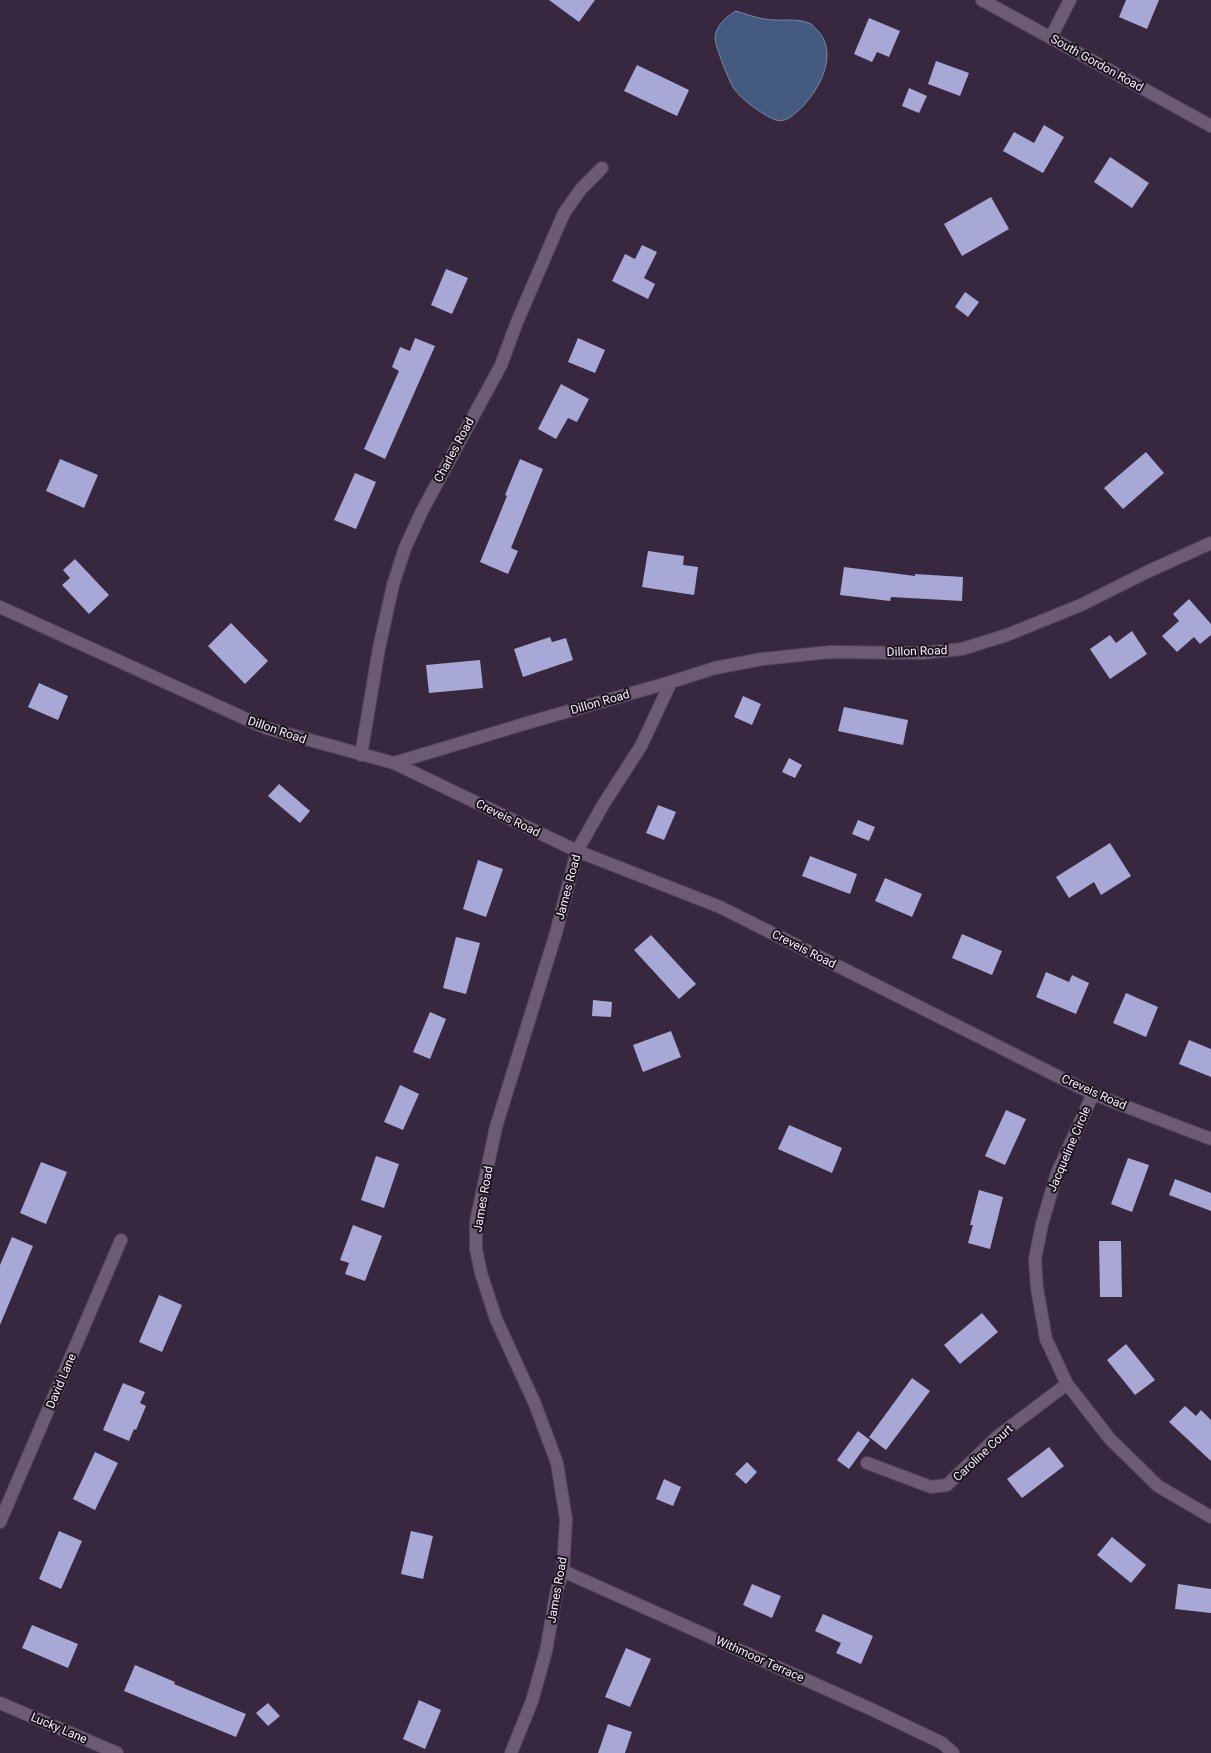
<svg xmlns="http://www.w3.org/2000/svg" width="1211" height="1753" font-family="Roboto,sans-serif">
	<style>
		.water { fill: #445b7f; stroke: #7986a4 }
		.building { fill: #a8a8d6 }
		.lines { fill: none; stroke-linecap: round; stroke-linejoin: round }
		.street-casing { stroke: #534558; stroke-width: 14 }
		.secondary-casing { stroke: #534558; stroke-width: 14 }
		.street { stroke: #6d5b74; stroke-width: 12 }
		.secondary { stroke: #6d5b74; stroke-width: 12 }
		.labels { text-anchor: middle; stroke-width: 4; stroke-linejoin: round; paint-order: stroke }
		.street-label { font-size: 12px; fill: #f6ebfa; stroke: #1c141f }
	</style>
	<rect width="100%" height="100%" fill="#38283f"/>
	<path class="water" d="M736 11C746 14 756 18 765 19 780 22 797 17 811 24 813 25 815 28 817 30 842 55 815 99 792 116 788 119 782 122 776 120 764 116 739 98 733 87 729 81 715 45 715 39 715 26 726 17 736 11Z"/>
	<g class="building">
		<polygon points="549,0 595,0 579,22"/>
		<polygon points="1126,0 1159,0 1147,29 1119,17"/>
		<polygon points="869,18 900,31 889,57 877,52 872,62 854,54"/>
		<polygon points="936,61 969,73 960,96 928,84"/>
		<polygon points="637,65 689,90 677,116 624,91"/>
		<polygon points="909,88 927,96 919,113 902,106"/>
		<polygon points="1044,125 1064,137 1043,173 1003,151 1014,132 1034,143"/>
		<polygon points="1110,157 1149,183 1132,208 1094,182"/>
		<polygon points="991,197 1009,229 962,256 944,224"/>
		<polygon points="642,245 657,252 644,278 655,284 648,299 612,281 625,254 635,259"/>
		<polygon points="446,269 468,278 452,314 431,305"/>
		<polygon points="965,292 979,302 968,317 955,307"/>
		<polygon points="415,338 435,346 385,459 364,449 399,371 392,367 400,347 410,351"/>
		<polygon points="578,338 605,350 595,373 568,362"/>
		<polygon points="561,384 589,399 577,422 568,418 556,439 538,429"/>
		<polygon points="1146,452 1164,473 1123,509 1104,488"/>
		<polygon points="60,459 98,475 84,508 46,491"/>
		<polygon points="520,459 543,469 511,548 518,551 508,574 480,562 507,496 505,495"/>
		<polygon points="355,473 376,482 356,529 334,520"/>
		<polygon points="648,551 684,556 683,565 698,567 694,595 642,587"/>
		<polygon points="75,559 109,595 89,614 62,585 70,578 63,570"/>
		<polygon points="844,567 915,576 915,574 963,577 962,601 891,597 890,601 840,595"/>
		<polygon points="1189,599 1211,624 1211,635 1200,644 1194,637 1177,652 1162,636 1179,621 1173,614"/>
		<polygon points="231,623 268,661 245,684 208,646"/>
		<polygon points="1132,631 1147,654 1110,679 1090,649 1110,635 1116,643"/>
		<polygon points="550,637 552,642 566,638 573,660 523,677 514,649"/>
		<polygon points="480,660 483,688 429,693 426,665"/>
		<polygon points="39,683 68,696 58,720 28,707"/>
		<polygon points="743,696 761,704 752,725 734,717"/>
		<polygon points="844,707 908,720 903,745 838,731"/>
		<polygon points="789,758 802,765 795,778 782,772"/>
		<polygon points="279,784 310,811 300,823 268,796"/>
		<polygon points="658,805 676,812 664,840 646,833"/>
		<polygon points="858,820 875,827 869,841 852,834"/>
		<polygon points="1110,843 1131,876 1101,895 1094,882 1069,898 1056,877"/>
		<polygon points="810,856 857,874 850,894 802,876"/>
		<polygon points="478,860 503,869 486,917 463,909"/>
		<polygon points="885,878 922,894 912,917 875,901"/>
		<polygon points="962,934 1002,951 992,975 952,958"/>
		<polygon points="651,935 696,984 679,999 634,950"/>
		<polygon points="456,937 480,943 466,994 443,988"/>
		<polygon points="1046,972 1069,982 1072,975 1089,983 1076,1014 1036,997"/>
		<polygon points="1126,993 1158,1007 1146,1037 1113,1023"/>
		<polygon points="593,1000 612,1002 611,1017 592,1016"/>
		<polygon points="430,1012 446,1019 430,1059 413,1052"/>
		<polygon points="671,1031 681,1057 643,1072 633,1045"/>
		<polygon points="1189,1040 1211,1049 1211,1077 1179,1064"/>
		<polygon points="400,1085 419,1094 403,1130 384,1122"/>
		<polygon points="1006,1110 1026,1119 1005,1165 985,1156"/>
		<polygon points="789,1125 842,1148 832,1173 778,1149"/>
		<polygon points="376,1156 399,1164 384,1208 361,1200"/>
		<polygon points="1128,1158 1149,1165 1132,1212 1111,1204"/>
		<polygon points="41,1162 67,1172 46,1224 20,1213"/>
		<polygon points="1175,1179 1211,1193 1211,1211 1169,1195"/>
		<polygon points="979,1190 1003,1197 990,1249 968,1243 973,1225 970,1225"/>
		<polygon points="353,1225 382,1236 365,1281 345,1274 349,1263 340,1260"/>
		<polygon points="12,1237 33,1246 0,1325 0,1265"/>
		<polygon points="1099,1241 1121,1241 1122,1297 1100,1297"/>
		<polygon points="159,1295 182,1305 162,1352 139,1342"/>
		<polygon points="982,1313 998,1332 960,1364 944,1345"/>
		<polygon points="1126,1344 1155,1380 1135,1395 1107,1360"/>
		<polygon points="912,1378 930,1391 886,1450 869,1437"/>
		<polygon points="123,1383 145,1392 140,1403 146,1406 136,1430 134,1429 129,1441 103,1430"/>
		<polygon points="1185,1406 1196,1416 1201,1410 1211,1420 1211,1461 1169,1422"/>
		<polygon points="858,1431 870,1440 849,1469 837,1460"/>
		<polygon points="1049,1447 1064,1466 1022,1498 1007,1479"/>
		<polygon points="95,1452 118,1463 95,1510 73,1499"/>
		<polygon points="747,1462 757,1472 746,1484 735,1474"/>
		<polygon points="664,1479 681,1487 673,1506 656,1499"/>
		<polygon points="59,1531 82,1541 61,1589 39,1579"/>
		<polygon points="411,1531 433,1536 423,1579 401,1574"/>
		<polygon points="1112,1537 1146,1565 1131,1583 1097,1555"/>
		<polygon points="752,1584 781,1596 772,1618 743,1605"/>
		<polygon points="1178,1584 1211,1589 1211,1613 1175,1609"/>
		<polygon points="823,1614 873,1636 861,1664 836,1653 841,1643 815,1631"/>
		<polygon points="32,1625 78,1644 68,1668 22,1648"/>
		<polygon points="626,1648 651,1659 630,1707 605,1697"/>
		<polygon points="135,1665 175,1682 174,1684 246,1714 236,1737 124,1691"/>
		<polygon points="419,1700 441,1710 425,1749 403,1739"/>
		<polygon points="268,1703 280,1716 268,1726 256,1713"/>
		<polygon points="608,1724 632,1732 625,1753 598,1753"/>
	</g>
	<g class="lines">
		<g class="street-casing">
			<g id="street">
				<polyline points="1051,37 1070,0"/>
				<polyline points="0,607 266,728 394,763 534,721 671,682 715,668 762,659 830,652 922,653 962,649 1007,635 1081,605 1149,571 1211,543"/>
				<polyline points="361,755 379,648 393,585 405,548 422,511 501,365 517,322 564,213 581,189 602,168"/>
				<polyline points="394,763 577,851 720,907 1093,1094 1211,1139"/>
				<polyline points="1093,1094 1057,1173 1042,1224 1035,1259 1037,1288 1046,1339 1067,1384 1110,1439 1158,1486 1211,1517"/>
				<polyline points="867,1463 931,1487 947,1485 998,1436 1067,1384"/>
				<polyline points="0,1522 121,1240"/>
				<polyline points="563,1571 873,1710 942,1743 953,1753"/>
				<polyline points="0,1703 117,1753"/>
			</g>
		</g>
		<g class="secondary-casing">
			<g id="secondary">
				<polyline points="982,0 1211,126"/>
				<polyline points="511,1753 532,1701 546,1651 557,1589 563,1571 566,1519 557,1463 535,1404 496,1319 481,1273 476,1249 476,1222 496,1127 556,933 577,851 603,805 641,746 671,682"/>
			</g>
		</g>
		<use href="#street" class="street"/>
		<use href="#secondary" class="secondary"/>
	</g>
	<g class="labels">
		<g class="street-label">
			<text transform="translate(1097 63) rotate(29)" y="4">South Gordon Road</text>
			<text transform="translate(454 450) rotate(-62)" y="4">Charles Road</text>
			<text transform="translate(917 651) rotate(-2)" y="4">Dillon Road</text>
			<text transform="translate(600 702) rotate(-16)" y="4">Dillon Road</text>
			<text transform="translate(277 730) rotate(19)" y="4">Dillon Road</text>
			<text transform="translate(508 818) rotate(26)" y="4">Creveis Road</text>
			<text transform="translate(568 887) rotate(-75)" y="4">James Road</text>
			<text transform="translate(804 949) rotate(27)" y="4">Creveis Road</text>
			<text transform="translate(1094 1092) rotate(24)" y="4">Creveis Road</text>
			<text transform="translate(1069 1149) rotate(-67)" y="4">Jacqueline Circle</text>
			<text transform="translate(483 1199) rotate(-80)" y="4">James Road</text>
			<text transform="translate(61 1381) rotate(-67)" y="4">David Lane</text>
			<text transform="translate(983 1453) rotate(-43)" y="4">Caroline Court</text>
			<text transform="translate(557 1590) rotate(-80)" y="4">James Road</text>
			<text transform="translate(760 1659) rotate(24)" y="4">Withmoor Terrace</text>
			<text transform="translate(59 1728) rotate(23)" y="4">Lucky Lane</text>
		</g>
	</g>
</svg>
